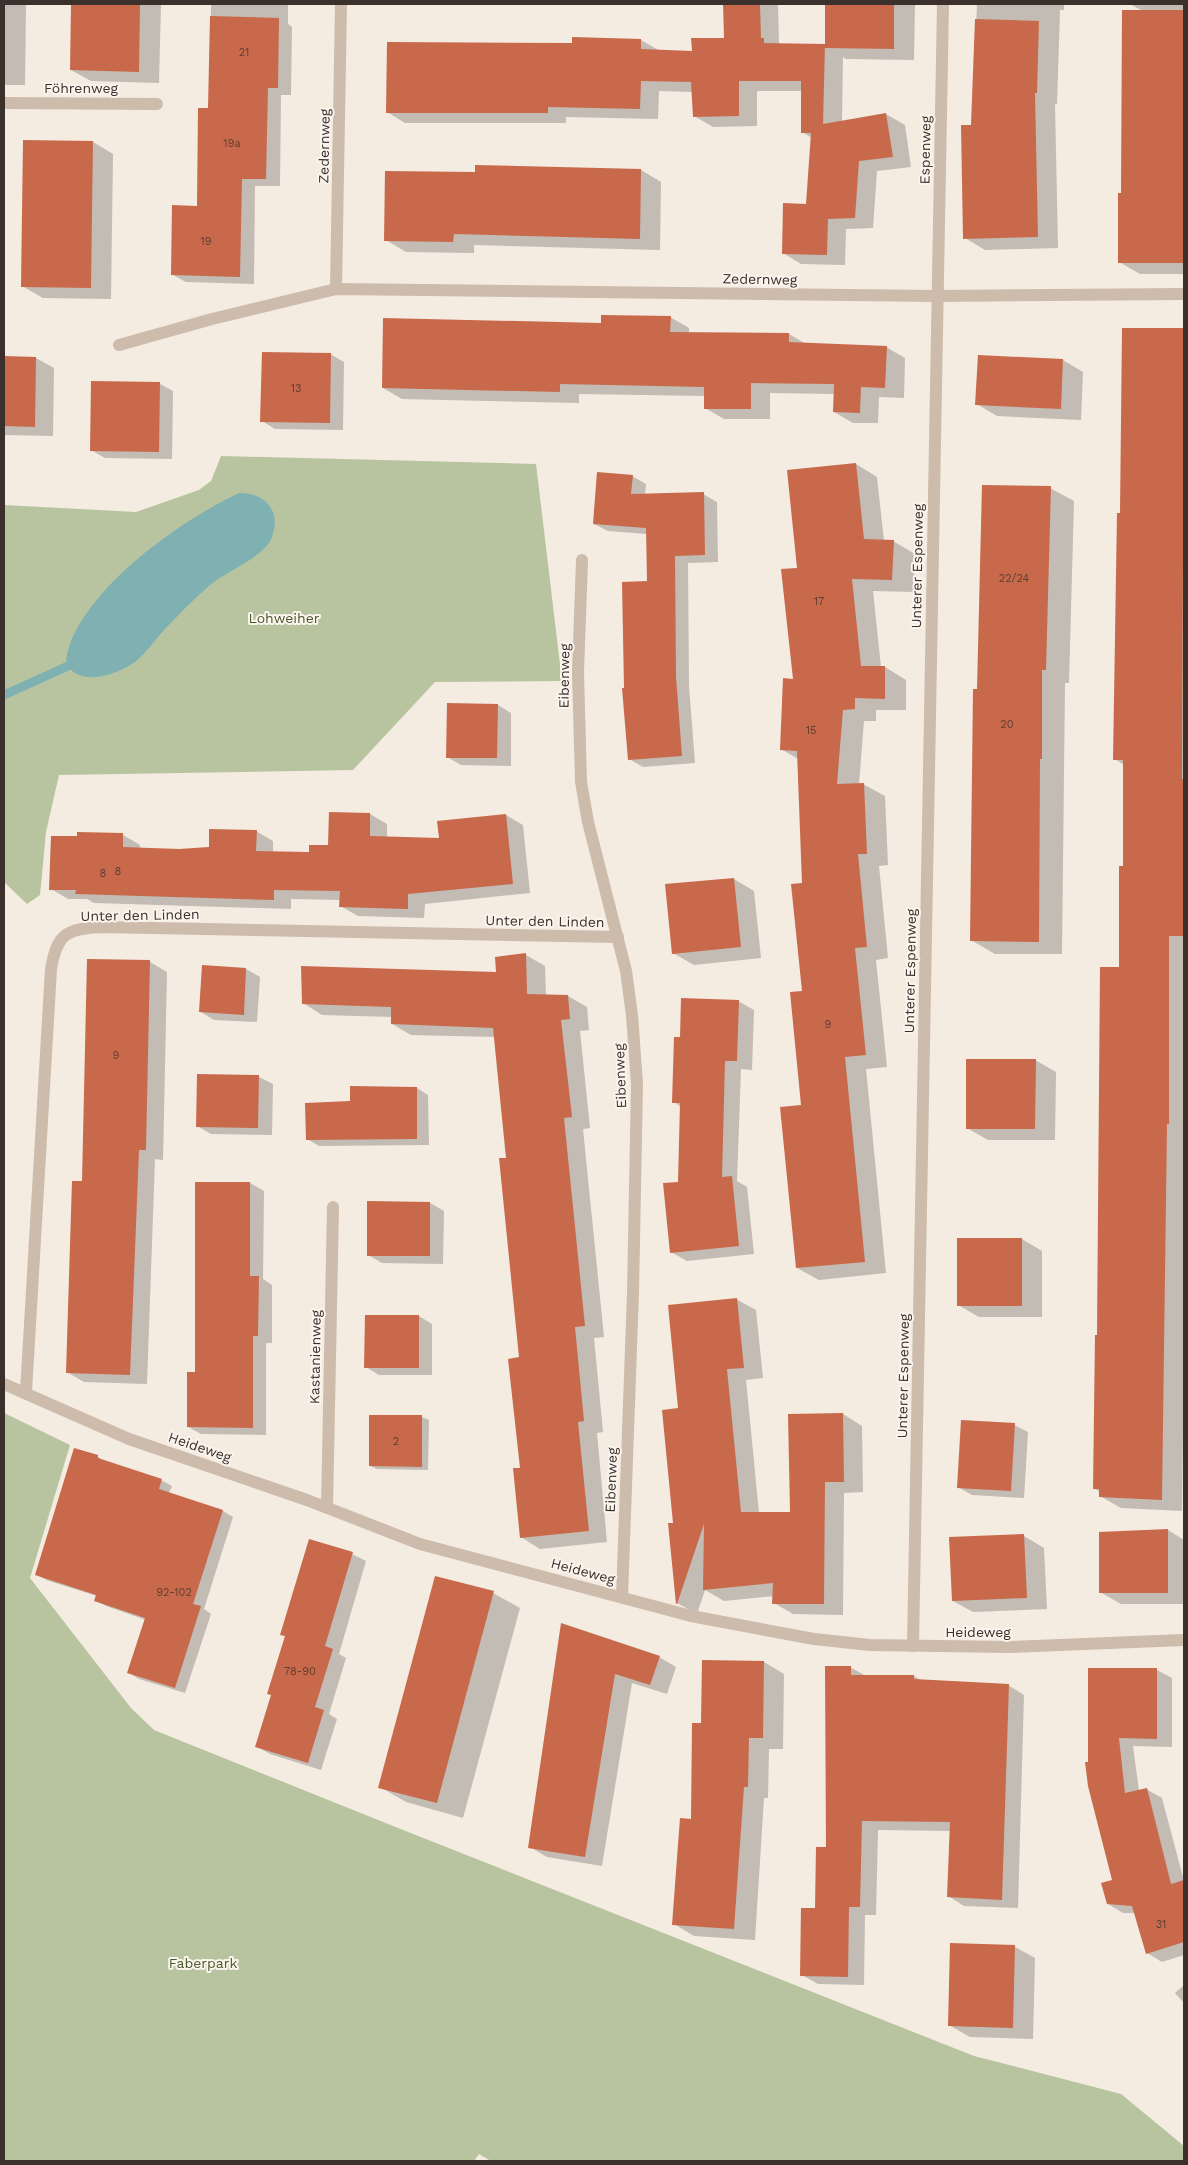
<svg xmlns="http://www.w3.org/2000/svg" width="1188" height="2165" font-family="'Work Sans',sans-serif">
	<style>
		.green { fill: #b8c4a0 }
		.water { fill: #7fb0b2 }
		.shadow { fill: #0003 }
		.lines { fill: none; stroke-linecap: round; stroke-linejoin: round }
		.stream { stroke: #7fb0b2; stroke-width: 9 }
		.building { fill: #c8694b }
		.minor { stroke: #cdbbac; stroke-width: 12 }
		.labels { text-anchor: middle; stroke-width: 4; stroke-linejoin: round; paint-order: stroke }
		.number-label { font-size: 11px; fill: #5e3e33 }
		.street-label { font-size: 14px; fill: #3b302b; stroke: #fbf5ee }
		.park-label { font-size: 14px; fill: #4a5a2e; stroke: #fbf5ee }
	</style>
	<rect width="100%" height="100%" fill="#f4ebe1"/>
	<g class="green">
		<polygon points="221,456 536,464 562,681 435,682 353,770 59,775 46,832 40,895 27,904 4,882 4,505 136,512 199,490 211,481"/>
		<polygon points="4,1413 70,1445 30,1578 131,1708 154,1730 393,1826 974,2056 1121,2094 1184,2146 1184,2161 491,2161 479,2154 474,2161 4,2161"/>
	</g>
	<path class="water" d="M239 493C262 492 281 509 273 533 272 536 271 541 269 543 254 562 228 570 210 585 194 599 179 614 164 630 155 640 147 652 136 661 121 673 82 688 68 666 64 660 68 651 70 644 93 583 180 521 239 493Z"/>
	<g class="shadow">
		<polygon points="4,4 26,4 25,85 4,85"/>
		<polygon points="72,4 161,4 159,83 91,81 71,70"/>
		<polygon points="211,4 288,4 288,24 292,27 291,95 281,95 280,186 255,186 254,284 186,282 173,275 198,207 210,109"/>
		<polygon points="724,4 778,4 779,44 826,46 827,4 915,4 914,60 846,59 843,57 842,122 886,114 905,125 911,167 877,171 873,228 846,229 845,265 801,264 783,253 807,205 812,138 802,132 802,91 757,91 757,126 713,127 694,116 693,92 659,91 658,119 566,117 566,123 405,123 387,112 641,40 660,51 693,52 725,39"/>
		<polygon points="977,4 1064,4 1064,10 1060,10 1057,104 1055,104 1058,248 985,250 965,238 972,126"/>
		<polygon points="1130,4 1184,4 1184,17 1148,14"/>
		<polygon points="1123,47 1184,52 1184,274 1140,274 1119,262 1123,194"/>
		<polygon points="93,142 113,154 111,299 43,298 22,286"/>
		<polygon points="641,170 661,182 660,250 474,245 474,253 406,252 386,240 476,174"/>
		<polygon points="670,317 689,328 689,333 789,334 806,344 886,347 905,358 904,398 879,397 878,423 853,423 834,412 835,394 770,393 770,419 724,419 705,408 705,396 579,394 579,403 402,399 383,388 602,324"/>
		<polygon points="1173,329 1184,336 1184,1353 1182,1511 1121,1508 1100,1496 1100,1492 1095,1489 1098,1336 1120,968 1124,867 1124,765 1115,759 1122,514"/>
		<polygon points="330,354 344,362 343,430 275,429 262,421"/>
		<polygon points="4,357 36,358 54,368 53,436 4,435"/>
		<polygon points="1063,360 1083,372 1081,420 997,416 977,404"/>
		<polygon points="160,384 173,391 172,459 105,458 91,450"/>
		<polygon points="856,464 877,477 884,541 893,541 915,554 913,592 873,591 881,667 885,667 906,680 906,710 876,710 876,721 864,721 859,784 863,784 885,796 888,865 879,866 888,958 876,960 887,1067 866,1069 886,1273 819,1280 797,1268 802,1106 803,884 798,759 781,749 794,680 798,569"/>
		<polygon points="632,476 646,484 645,495 703,494 717,502 718,562 688,563 689,686 695,763 643,767 629,759 625,689 649,582 647,534 608,531 594,524"/>
		<polygon points="1050,488 1074,501 1069,683 1065,683 1062,954 995,954 971,940 978,690"/>
		<polygon points="498,705 511,713 511,766 461,765 447,757"/>
		<polygon points="370,814 387,824 387,838 440,840 506,815 523,825 530,893 425,904 424,918 358,916 340,906 341,900 291,899 291,909 94,903 87,899 68,899 51,889 123,835 140,845 140,849 179,850 210,849 256,831 273,841 273,852 310,853 329,846"/>
		<polygon points="734,879 754,891 761,958 694,965 673,953"/>
		<polygon points="526,955 545,966 546,995 568,996 587,1007 589,1030 580,1031 590,1128 583,1129 604,1337 594,1338 603,1432 597,1433 607,1542 540,1549 521,1537 521,1359 507,1159 495,1037 411,1035 392,1024 392,1017 322,1015 303,1003 498,973"/>
		<polygon points="150,962 167,972 163,1160 155,1159 147,1384 84,1382 67,1372 83,1183"/>
		<polygon points="203,967 246,969 260,977 257,1022 214,1020 201,1012"/>
		<polygon points="738,1001 754,1010 752,1070 741,1069 737,1181 747,1187 754,1254 687,1261 671,1252 679,1183 681,1107 674,1102 681,1038"/>
		<polygon points="1035,1060 1056,1072 1055,1140 988,1140 967,1128"/>
		<polygon points="259,1077 273,1084 272,1135 211,1134 197,1126"/>
		<polygon points="417,1088 428,1095 429,1145 319,1146 307,1139 351,1103"/>
		<polygon points="250,1183 264,1191 263,1279 272,1285 272,1343 266,1343 266,1435 201,1434 188,1427 196,1374"/>
		<polygon points="368,1202 430,1203 444,1211 443,1264 382,1263 368,1255"/>
		<polygon points="1022,1239 1042,1251 1042,1317 979,1317 958,1305"/>
		<polygon points="736,1299 756,1310 763,1378 746,1380 759,1513 791,1513 843,1414 862,1426 863,1492 844,1493 843,1615 793,1614 774,1603 774,1596 724,1601 705,1590 697,1614 677,1603 675,1524 680,1409"/>
		<polygon points="419,1316 432,1324 432,1375 379,1375 366,1367"/>
		<polygon points="371,1416 422,1417 429,1420 428,1470 377,1469 370,1466"/>
		<polygon points="1014,1425 1028,1432 1024,1498 972,1495 958,1487"/>
		<polygon points="98,1457 108,1463 161,1480 172,1486 169,1493 223,1511 233,1517 204,1609 211,1614 185,1693 139,1679 129,1673 146,1620 106,1606 95,1600 97,1596 46,1580 36,1574"/>
		<polygon points="1168,1530 1184,1540 1184,1604 1121,1604 1100,1592 1100,1533"/>
		<polygon points="1024,1536 1044,1548 1047,1609 973,1612 953,1601"/>
		<polygon points="352,1554 366,1561 339,1654 346,1658 329,1714 337,1719 321,1770 270,1754 256,1746"/>
		<polygon points="493,1593 520,1608 463,1818 406,1802 380,1787"/>
		<polygon points="562,1625 659,1657 676,1667 667,1694 632,1683 602,1866 547,1857 530,1847"/>
		<polygon points="764,1662 784,1674 783,1749 769,1749 768,1798 764,1798 755,1940 694,1936 674,1924 692,1820 703,1725"/>
		<polygon points="850,1667 866,1676 914,1676 922,1681 1008,1685 1024,1695 1018,1908 964,1906 948,1896 951,1831 878,1830 876,1915 865,1915 864,1985 818,1984 802,1975 817,1910 827,1849"/>
		<polygon points="1157,1670 1172,1678 1172,1747 1133,1746 1139,1791 1146,1789 1162,1798 1184,1881 1184,1955 1162,1962 1147,1953 1135,1913 1123,1913 1108,1904 1114,1881 1089,1763"/>
		<polygon points="1015,1947 1035,1958 1033,2039 970,2037 949,2025"/>
		<polygon points="1184,1985 1184,2003 1175,1993"/>
	</g>
	<g class="lines">
		<polyline class="stream" points="4,695 68,666"/>
	</g>
	<g class="building">
		<polygon points="71,4 140,4 139,72 70,70"/>
		<polygon points="723,4 760,4 761,38 764,38 764,43 825,44 823,124 886,113 893,157 859,161 855,218 828,219 827,255 782,254 783,203 806,204 811,133 801,133 801,81 739,81 739,116 693,117 691,82 641,81 640,109 548,107 548,113 386,113 387,42 572,43 572,37 641,39 641,49 692,51 691,38 724,38"/>
		<polygon points="825,4 894,4 894,49 825,48"/>
		<polygon points="1122,10 1184,10 1184,263 1118,263 1118,193 1121,193"/>
		<polygon points="210,16 279,18 278,88 268,88 266,179 242,179 240,277 171,275 172,205 197,206 198,108 208,108"/>
		<polygon points="975,19 1039,21 1037,93 1035,93 1038,237 963,239 961,125 971,125"/>
		<polygon points="23,140 93,141 91,288 21,287"/>
		<polygon points="475,165 641,169 640,239 454,234 453,242 384,241 385,171 475,172"/>
		<polygon points="601,315 671,316 670,332 789,333 789,342 887,346 885,388 861,387 860,413 833,412 834,384 751,383 751,409 704,409 704,387 560,384 560,392 382,388 383,318 601,323"/>
		<polygon points="1122,328 1184,328 1182,779 1184,779 1184,936 1169,936 1169,1124 1167,1124 1162,1500 1099,1497 1099,1489 1093,1489 1095,1335 1097,1335 1100,967 1119,967 1119,866 1123,866 1123,760 1113,760 1117,513 1120,513"/>
		<polygon points="262,352 331,353 330,423 260,422"/>
		<polygon points="978,355 1063,359 1061,409 975,405"/>
		<polygon points="4,356 36,357 35,427 4,426"/>
		<polygon points="91,381 160,382 159,452 90,451"/>
		<polygon points="856,463 864,539 894,540 892,580 852,579 861,666 885,666 885,699 855,698 855,709 843,710 837,784 864,783 867,854 858,854 867,947 855,948 866,1055 845,1057 865,1262 796,1268 780,1107 801,1105 790,992 802,991 791,884 802,883 797,751 780,750 783,678 793,679 781,569 797,568 787,470"/>
		<polygon points="597,472 633,475 631,494 704,492 705,555 675,556 676,677 682,756 628,760 622,688 624,688 622,582 647,581 646,528 593,524"/>
		<polygon points="982,485 1051,486 1046,670 1042,670 1042,759 1040,759 1039,942 970,941 973,689 977,689"/>
		<polygon points="447,703 498,704 497,758 446,758"/>
		<polygon points="329,812 370,813 370,836 439,838 437,821 506,814 513,884 408,894 408,909 339,907 340,891 274,890 274,900 75,894 76,890 49,890 51,836 77,836 77,832 123,833 123,847 179,849 209,847 209,829 257,830 256,851 309,852 309,845 328,845"/>
		<polygon points="734,878 741,947 672,954 665,884"/>
		<polygon points="526,953 527,994 568,995 570,1019 561,1020 572,1117 564,1118 585,1326 575,1327 584,1421 578,1422 589,1531 520,1538 513,1468 520,1468 508,1359 519,1357 499,1158 506,1158 493,1028 391,1024 391,1007 302,1004 301,966 496,972 495,957"/>
		<polygon points="87,959 150,960 146,1150 139,1150 130,1375 66,1373 72,1181 82,1181"/>
		<polygon points="202,965 246,968 244,1015 199,1012"/>
		<polygon points="681,998 739,1000 737,1061 725,1061 722,1177 732,1176 739,1246 670,1253 663,1183 678,1182 680,1103 672,1103 674,1037 680,1037"/>
		<polygon points="966,1059 1036,1059 1035,1129 966,1129"/>
		<polygon points="197,1074 259,1075 258,1128 196,1127"/>
		<polygon points="350,1086 417,1087 417,1139 306,1140 305,1103 350,1101"/>
		<polygon points="195,1182 250,1182 250,1276 259,1276 258,1336 253,1336 253,1428 187,1427 187,1372 195,1372"/>
		<polygon points="367,1201 430,1202 430,1256 367,1256"/>
		<rect x="957" y="1238" width="65" height="68"/>
		<polygon points="737,1298 744,1368 727,1369 741,1512 790,1512 788,1414 843,1413 844,1482 825,1482 824,1604 772,1604 773,1583 703,1590 704,1524 677,1604 676,1604 668,1523 673,1523 662,1410 678,1408 668,1305"/>
		<polygon points="365,1315 419,1315 419,1368 364,1368"/>
		<polygon points="369,1415 422,1415 422,1467 369,1466"/>
		<polygon points="961,1420 1015,1423 1011,1491 957,1488"/>
		<polygon points="74,1448 98,1455 98,1458 162,1479 159,1489 223,1510 193,1604 201,1606 175,1688 127,1673 145,1618 94,1601 96,1595 35,1575"/>
		<polygon points="1168,1529 1168,1593 1099,1593 1099,1532"/>
		<polygon points="1024,1534 1027,1598 952,1601 949,1537"/>
		<polygon points="309,1539 353,1552 325,1646 333,1649 315,1707 324,1710 308,1763 255,1747 271,1695 267,1694 285,1636 280,1635"/>
		<polygon points="435,1576 494,1591 437,1803 378,1788"/>
		<polygon points="561,1623 660,1656 650,1685 615,1674 585,1857 528,1848"/>
		<polygon points="702,1660 764,1661 763,1738 749,1738 748,1787 744,1787 734,1929 672,1925 680,1818 691,1819 692,1723 701,1723"/>
		<polygon points="825,1666 851,1666 851,1675 914,1675 914,1679 1009,1684 1002,1900 947,1897 950,1822 862,1821 860,1907 849,1907 848,1977 800,1976 801,1908 815,1908 816,1847 826,1847"/>
		<polygon points="1088,1668 1157,1668 1157,1739 1119,1738 1125,1793 1147,1788 1171,1884 1184,1880 1184,1942 1146,1954 1132,1906 1107,1904 1101,1883 1112,1880 1088,1786 1085,1762 1088,1762"/>
		<polygon points="950,1943 1015,1945 1013,2028 948,2026"/>
	</g>
	<g class="lines">
		<g class="minor">
			<polyline points="4,103 157,104"/>
			<polyline points="336,289 341,4"/>
			<polyline points="119,345 212,319 336,289 936,296 1184,294"/>
			<polyline points="582,560 578,672 581,782 588,822 626,971 632,1015 637,1084 633,1293 622,1597"/>
			<polyline points="4,1384 129,1439 307,1500 420,1544 691,1616 814,1639 870,1645 1009,1647 1184,1640"/>
			<path d="M26 1392 51 969C57 934 66 929 100 927L618 937"/>
			<polyline points="327,1508 333,1207"/>
			<polyline points="913,1646 943,4"/>
		</g>
	</g>
	<g class="labels">
		<g class="number-label">
			<text x="244" y="56">21</text>
			<text x="232" y="147">19a</text>
			<text x="206" y="245">19</text>
			<text x="296" y="392">13</text>
			<text x="1014" y="582">22/24</text>
			<text x="819" y="605">17</text>
			<text x="1007" y="728">20</text>
			<text x="811" y="734">15</text>
			<text x="118" y="875">8</text>
			<text x="103" y="877">8</text>
			<text x="828" y="1028">9</text>
			<text x="116" y="1059">9</text>
			<text x="396" y="1445">2</text>
			<text x="174" y="1596">92-102</text>
			<text x="300" y="1675">78-90</text>
			<text x="1161" y="1928">31</text>
		</g>
		<g class="street-label">
			<text x="81" y="93">Föhrenweg</text>
			<text transform="translate(324 146) rotate(-89)" y="5">Zedernweg</text>
			<text transform="translate(925 150) rotate(-89)" y="5">Espenweg</text>
			<text transform="translate(760 279) rotate(1)" y="5">Zedernweg</text>
			<text transform="translate(917 566) rotate(-89)" y="5">Unterer Espenweg</text>
			<text transform="translate(564 676) rotate(-89)" y="5">Eibenweg</text>
			<text transform="translate(140 915) rotate(-1)" y="5">Unter den Linden</text>
			<text transform="translate(545 921) rotate(1)" y="5">Unter den Linden</text>
			<text transform="translate(910 971) rotate(-89)" y="5">Unterer Espenweg</text>
			<text transform="translate(620 1076) rotate(-92)" y="5">Eibenweg</text>
			<text transform="translate(315 1357) rotate(-89)" y="5">Kastanienweg</text>
			<text transform="translate(903 1376) rotate(-89)" y="5">Unterer Espenweg</text>
			<text transform="translate(200 1447) rotate(19)" y="5">Heideweg</text>
			<text transform="translate(611 1480) rotate(-88)" y="5">Eibenweg</text>
			<text transform="translate(583 1571) rotate(15)" y="5">Heideweg</text>
			<text x="978" y="1637">Heideweg</text>
		</g>
		<g class="park-label">
			<text x="284" y="623">Lohweiher</text>
			<text x="203" y="1968">Faberpark</text>
		</g>
	</g>
	<rect width="1188" height="2165" fill="none" stroke="#3b302b" stroke-width="10"/>
</svg>
